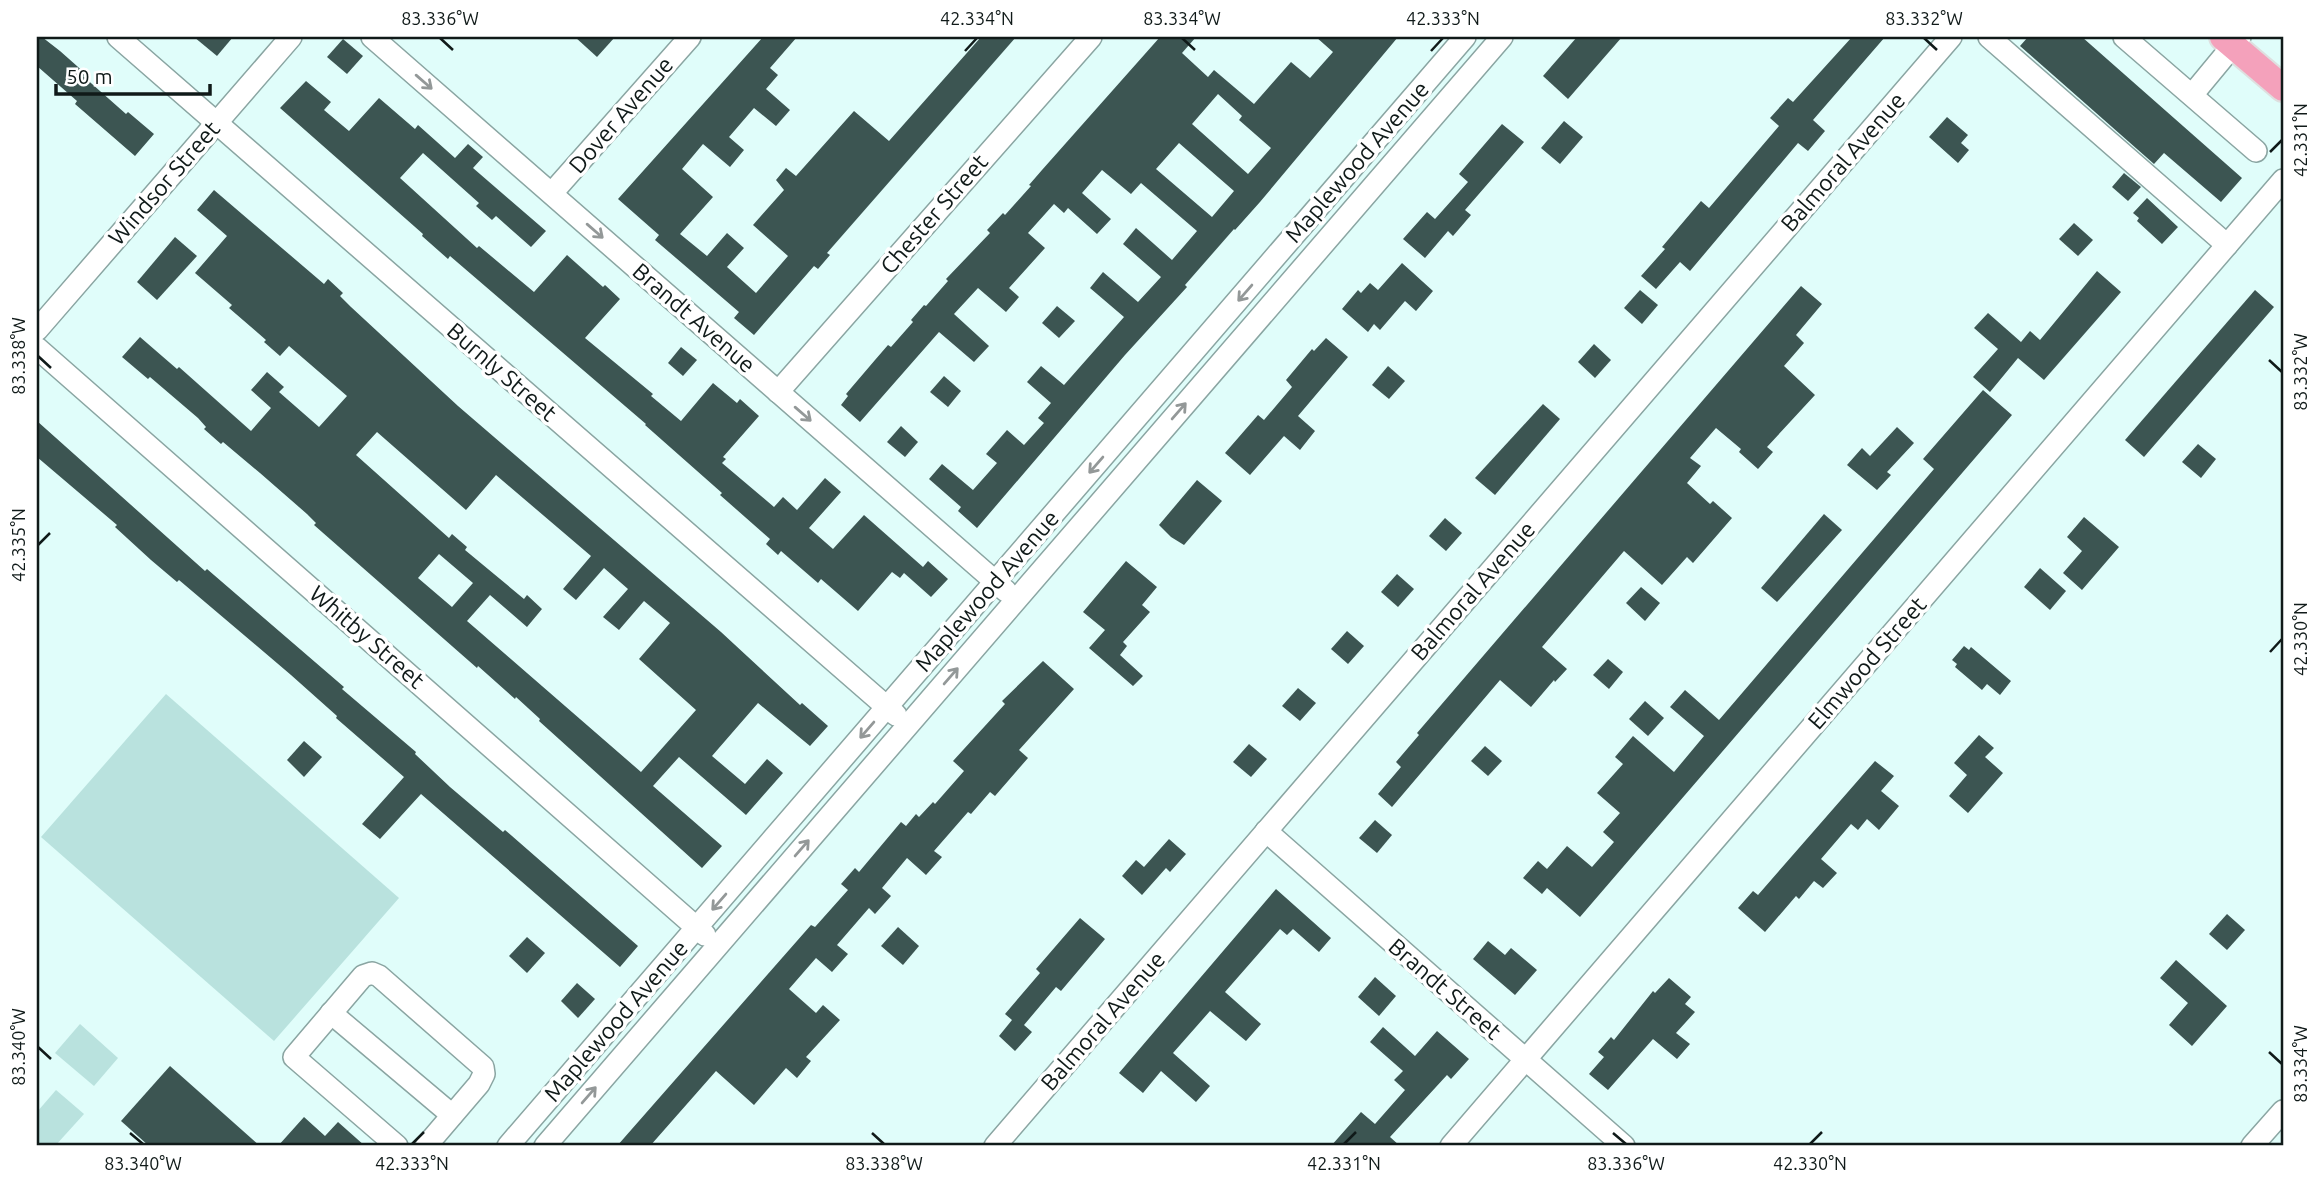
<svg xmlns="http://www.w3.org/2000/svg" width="2320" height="1183" font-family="Ubuntu,sans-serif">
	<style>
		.green { fill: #b9e2de }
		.building { fill: #3c5552; fill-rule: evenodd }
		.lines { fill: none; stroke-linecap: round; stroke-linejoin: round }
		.minor-casing { stroke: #8aa5a2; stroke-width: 24 }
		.major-casing { stroke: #dedfdf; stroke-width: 30 }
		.minor { stroke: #fff; stroke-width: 21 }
		.major { stroke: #f4a1bb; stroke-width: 26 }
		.oneway { stroke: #939898 }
		.ticks { fill: none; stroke: #101a19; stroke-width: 2.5 }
		.labels { text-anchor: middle; stroke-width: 7; stroke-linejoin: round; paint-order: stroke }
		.street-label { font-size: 23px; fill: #101a19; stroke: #fff }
		.neatline { fill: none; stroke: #101a19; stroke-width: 2.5 }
		.ticks-label { font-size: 18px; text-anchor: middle; fill: #101a19 }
	</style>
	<rect width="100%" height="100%" fill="#e0fdfa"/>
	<g class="green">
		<polygon points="166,694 399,898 274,1041 41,837"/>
		<polygon points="80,1024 118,1058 94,1086 55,1053"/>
		<polygon points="56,1090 84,1114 55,1146 37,1146 37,1112"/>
	</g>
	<g class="building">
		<polygon points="37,37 42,37 60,51 86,74 83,76 126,114 128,112 154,134 135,156 75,104 77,101 37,66"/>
		<polygon points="194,37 233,37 217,56"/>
		<polygon points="575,37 615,37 597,57"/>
		<polygon points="763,37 797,37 770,68 778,75 766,89 790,110 776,126 754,108 729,137 744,150 730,167 703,144 682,169 713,197 680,234 707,256 727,233 744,248 727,267 756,293 788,256 753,225 784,190 776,180 786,168 796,176 854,111 889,141 981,37 1016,37 827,253 830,255 818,269 814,266 754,335 734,318 739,312 655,240 659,235 618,199"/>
		<path d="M1160 37H1196L1182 53 1208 77 1214 70 1254 104 1291 62 1310 78 1333 52 1316 37H1398L1260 202 1235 230 1234 229 1185 285 1187 287 1125 355 977 528 958 511 961 507 929 479 942 464 973 490 997 463 986 454 1007 430 1024 445 1044 423 1038 418 1051 403 1027 382 1041 366 1064 385 1124 317 1090 288 1103 272 1138 302 1161 277 1123 244 1136 228 1172 260 1197 231 1141 183 1131 194 1102 170 1082 193 1111 219 1097 234 1068 208 1064 213 1054 204 1028 233 1045 248 1009 288 1019 297 1006 312 978 288 954 314 989 346 974 362 939 332 860 422 841 405 848 396 846 394 875 360 888 345 891 347 913 322 911 320 924 305 926 306 948 281 946 279 990 233 987 230 1003 213 1005 215 1031 186 1029 185 1042 170ZM1218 94 1242 116 1239 120 1271 148 1248 174 1192 124ZM1179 143 1234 191 1212 217 1156 169Z"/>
		<polygon points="1577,37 1622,37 1568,99 1543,76"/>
		<polygon points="1852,37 1885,37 1813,120 1825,131 1808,151 1798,143 1690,271 1680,262 1656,289 1641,276 1665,249 1662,247 1701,201 1709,208 1779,126 1770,118 1788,98 1793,102"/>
		<polygon points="2028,37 2082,37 2242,178 2221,202 2164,153 2154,164 2020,46"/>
		<polygon points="343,39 363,56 347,74 327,57"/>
		<polygon points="306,81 331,102 324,110 349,131 379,98 415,129 418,125 455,158 468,144 483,157 473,168 546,231 531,247 496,216 492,220 476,206 479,203 423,153 400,178 477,248 479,246 534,292 567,255 603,287 605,285 620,299 585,338 653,394 651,396 681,421 713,383 737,403 740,399 759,416 723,457 726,459 722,463 774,507 783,497 797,510 825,478 841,492 809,528 833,549 864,515 923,567 928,561 948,579 931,597 904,573 900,578 892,572 858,611 821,579 818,583 781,551 778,555 766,544 770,539 720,495 722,493 645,425 646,424 450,256 448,259 422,236 423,234 280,108"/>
		<polygon points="1947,117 1968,135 1961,143 1969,150 1958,163 1929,137"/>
		<polygon points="1564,121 1583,137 1560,164 1541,148"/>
		<polygon points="1502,124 1524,142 1465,210 1471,215 1453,236 1448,231 1425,258 1403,239 1427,212 1435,219 1468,182 1459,174"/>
		<polygon points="2124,173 2141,187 2128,201 2112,187"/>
		<path d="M214 190 324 284 328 279 343 293 340 296 351 307 458 406 721 632 800 705 802 703 828 726 810 746 758 703 712 756 745 784 767 759 783 773 746 815 679 757 653 786 722 846 702 868 539 721 540 719 516 697 515 699 478 666 477 668 314 525 316 523 307 514 260 473 223 442 221 444 204 429 206 427 198 418 150 377 148 379 122 357 140 337 177 369 179 367 251 431 271 408 251 390 267 372 284 387 279 392 319 427 347 396 289 346 280 356 264 342 266 340 229 308 232 305 195 273 227 236 197 210ZM377 432 466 510 496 475 591 556 563 589 576 600 604 568 628 589 603 617 619 630 644 601 670 623 639 659 696 710 641 772 467 621 490 595 527 627 542 609 527 595 524 599 465 550 467 547 452 534 449 538 356 455ZM439 554 473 583 452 607 418 578Z"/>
		<polygon points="2147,198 2178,227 2162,244 2137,221 2139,218 2133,213"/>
		<polygon points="2074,223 2093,240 2078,256 2059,239"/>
		<polygon points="175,237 197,256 157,300 137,282"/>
		<polygon points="1402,263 1433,291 1416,311 1405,301 1380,330 1374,324 1368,332 1342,309 1358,290 1361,293 1370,283 1378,290"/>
		<polygon points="2097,271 2121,292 2044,380 2018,358 1990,392 1973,377 1998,349 1974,328 1988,313 2021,342 2030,331 2040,340"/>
		<polygon points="1801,286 1822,304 1796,335 1804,343 1784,366 1815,395 1767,447 1773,452 1758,469 1739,452 1741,449 1716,428 1690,458 1701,466 1687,483 1710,504 1713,501 1732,518 1693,563 1687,557 1662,585 1624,551 1542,647 1567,669 1555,682 1554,680 1531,707 1500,680 1392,807 1378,794 1401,767 1396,762 1419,735 1417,733"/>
		<polygon points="1640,290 1658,305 1642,324 1624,308"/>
		<polygon points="2255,290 2274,307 2144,457 2125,440"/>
		<polygon points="1057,306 1075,321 1059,338 1042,323"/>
		<polygon points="1326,338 1348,357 1298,416 1315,431 1300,450 1284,436 1250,475 1225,453 1258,415 1264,420 1292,387 1286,380 1312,349 1314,351"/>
		<polygon points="1594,344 1611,360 1595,378 1578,362"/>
		<polygon points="681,347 697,360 683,376 668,363"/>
		<polygon points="1388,366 1405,381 1389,399 1372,385"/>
		<polygon points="944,376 961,391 948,407 930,392"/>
		<polygon points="1983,390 2012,415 1580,917 1547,888 1542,894 1523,878 1538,861 1547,869 1567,846 1592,867 1614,842 1603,832 1620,813 1597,793 1623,764 1615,757 1633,736 1674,772 1704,736 1670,707 1685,690 1719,720 1934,469 1923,459"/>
		<polygon points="1543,404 1560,419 1495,495 1475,478"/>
		<polygon points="37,421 205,571 207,569 344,687 342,689 416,752 415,754 450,787 503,832 505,830 638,946 620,967 421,794 380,839 362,824 404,777 336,718 337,716 291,675 179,580 177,582 151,560 115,527 117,525 37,457"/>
		<polygon points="901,426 918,442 905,457 887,442"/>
		<polygon points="1897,427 1914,443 1887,472 1891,475 1877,490 1847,465 1862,448 1870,456"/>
		<polygon points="2198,444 2216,459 2201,478 2182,462"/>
		<polygon points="1197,480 1222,501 1184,545 1171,537 1159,525"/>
		<polygon points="1824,514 1842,530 1777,602 1761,588"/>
		<polygon points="2084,517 2119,547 2082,590 2063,573 2082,551 2067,537"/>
		<polygon points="1445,518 1462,533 1446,551 1429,536"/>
		<polygon points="1126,561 1157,587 1142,605 1150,612 1123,642 1127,646 1120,655 1143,676 1133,686 1089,648 1105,630 1083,612"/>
		<polygon points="2040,568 2066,591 2050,610 2024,587"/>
		<polygon points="1397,574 1414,589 1398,607 1381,592"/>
		<polygon points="1641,587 1660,603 1645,621 1626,603"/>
		<polygon points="1347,631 1364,646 1348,664 1331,649"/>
		<polygon points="1964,646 1969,650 1971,647 2011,681 2000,695 1987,684 1982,690 1955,667 1957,664 1952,660"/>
		<polygon points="1608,659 1623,672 1609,689 1593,675"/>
		<polygon points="1043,661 1074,689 1019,750 1028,758 995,796 990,792 971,814 968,812 934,851 942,857 926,875 907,858 882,888 891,896 875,914 869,908 837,945 848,954 832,972 816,958 789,989 816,1013 823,1005 840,1020 806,1057 811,1061 797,1078 786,1068 754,1105 716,1071 650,1146 617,1146 811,925 815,927 848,890 841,884 855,868 859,872 901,822 906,826 916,814 919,817 933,802 935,804 964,771 953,761 1005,704 1002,701"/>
		<polygon points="1298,688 1316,703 1300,721 1282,706"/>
		<polygon points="1645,701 1664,718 1648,736 1629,719"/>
		<polygon points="1979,735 1994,748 1985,757 2003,773 1968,813 1949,796 1967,775 1954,763"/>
		<polygon points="304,741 322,757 304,777 287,760"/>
		<polygon points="1249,744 1267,759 1251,777 1233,762"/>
		<polygon points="1485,746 1502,761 1488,776 1471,761"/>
		<polygon points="1875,761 1894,776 1881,791 1899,806 1879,830 1867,819 1858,830 1851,824 1821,859 1837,873 1823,888 1814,881 1799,899 1796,896 1765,932 1738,908 1753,891 1758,895"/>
		<polygon points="1375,820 1392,835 1377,853 1359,838"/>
		<polygon points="1169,839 1186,854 1170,872 1166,868 1142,895 1122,876 1136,860 1144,867"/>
		<polygon points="1276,889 1331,938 1319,952 1293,929 1287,935 1280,929 1225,992 1261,1024 1246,1041 1210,1011 1173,1053 1210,1086 1196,1102 1161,1071 1143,1093 1119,1073"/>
		<polygon points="2227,914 2245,930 2227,950 2209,934"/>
		<polygon points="1080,918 1105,939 1061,991 1056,987 1024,1025 1032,1032 1015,1051 999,1036 1012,1020 1005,1014 1040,973 1036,969"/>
		<polygon points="898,927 919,946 903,965 881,946"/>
		<polygon points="527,937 545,953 527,973 509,956"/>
		<polygon points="1488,941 1505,955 1511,948 1537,970 1515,995 1473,959"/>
		<polygon points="2176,960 2227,1006 2192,1046 2169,1025 2188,1003 2160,978"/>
		<polygon points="1375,977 1396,996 1379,1016 1358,997"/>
		<polygon points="1669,978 1691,997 1685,1004 1695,1012 1676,1033 1690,1044 1677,1059 1653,1039 1608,1090 1589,1074 1604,1057 1598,1052 1611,1037 1614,1040 1653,991 1655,993"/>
		<polygon points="577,983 595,999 578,1018 561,1001"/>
		<polygon points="1383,1027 1415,1056 1437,1031 1469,1059 1451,1079 1447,1075 1390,1137 1400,1146 1331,1146 1361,1112 1375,1124 1405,1090 1394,1080 1403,1071 1370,1042"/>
		<polygon points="170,1066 260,1146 149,1146 121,1121"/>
		<polygon points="304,1117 325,1136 338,1122 365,1146 278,1146"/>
	</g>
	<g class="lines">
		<g class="minor-casing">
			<g id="minor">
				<polyline points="118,37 896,715"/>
				<polyline points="372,37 1006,591"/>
				<polyline points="1989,37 2227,245"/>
				<polyline points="2124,37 2256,151"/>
				<polyline points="2192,95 2240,37"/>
				<polyline points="552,193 690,37"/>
				<polyline points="37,330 291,37"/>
				<polyline points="37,348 705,935"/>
				<polyline points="778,392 1091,37"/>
				<polyline points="1266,831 1624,1146"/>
				<polyline points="331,1013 452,1115"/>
				<polyline points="397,1146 294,1057 363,976 372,973 379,976 483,1067 484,1074 479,1084 426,1146"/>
				<polyline points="508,1146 1465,37"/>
				<polyline points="545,1146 1502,37"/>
				<polyline points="995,1146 1951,37"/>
				<polyline points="1451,1146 2283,180"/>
				<polyline points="2252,1146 2283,1111"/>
			</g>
		</g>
		<g class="major-casing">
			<polyline id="major" points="2223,37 2283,88"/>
		</g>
		<use href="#minor" class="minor"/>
		<use href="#major" class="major"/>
	</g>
	<defs><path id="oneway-shaft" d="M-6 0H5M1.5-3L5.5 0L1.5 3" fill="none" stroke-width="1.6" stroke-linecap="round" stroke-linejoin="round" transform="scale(1.75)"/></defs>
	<g class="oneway">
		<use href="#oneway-shaft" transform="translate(424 82) rotate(41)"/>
		<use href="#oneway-shaft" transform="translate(595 231) rotate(41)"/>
		<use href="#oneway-shaft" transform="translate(1245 293) rotate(131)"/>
		<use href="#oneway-shaft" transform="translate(1179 411) rotate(-49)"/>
		<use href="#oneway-shaft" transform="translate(803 414) rotate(41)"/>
		<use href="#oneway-shaft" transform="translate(1096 465) rotate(131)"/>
		<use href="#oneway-shaft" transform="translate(951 676) rotate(-49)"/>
		<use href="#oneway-shaft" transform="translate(867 730) rotate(131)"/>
		<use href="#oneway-shaft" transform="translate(802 848) rotate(-49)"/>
		<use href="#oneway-shaft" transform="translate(719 902) rotate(131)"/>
		<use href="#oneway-shaft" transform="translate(589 1095) rotate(-49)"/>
	</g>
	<path class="ticks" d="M440 38 453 50M1182 38 1195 50M1924 38 1937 50M965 51 977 38M1431 51 1443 38M2270 152 2282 140M38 356 51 368M2269 360 2282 372M38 545 50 533M2270 652 2282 639M38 1047 51 1059M2269 1052 2282 1064M130 1133 143 1144M872 1133 884 1144M1613 1133 1626 1144M412 1144 424 1132M1344 1144 1356 1132M1810 1144 1822 1132"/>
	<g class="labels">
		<g class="street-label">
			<text transform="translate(621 115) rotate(-49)" y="8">Dover Avenue</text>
			<text transform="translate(1357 162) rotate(-49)" y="8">Maplewood Avenue</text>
			<text transform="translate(1843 162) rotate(-49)" y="8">Balmoral Avenue</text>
			<text transform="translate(164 183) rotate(-49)" y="8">Windsor Street</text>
			<text transform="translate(934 214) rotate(-49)" y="8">Chester Street</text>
			<text transform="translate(694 318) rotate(41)" y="8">Brandt Avenue</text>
			<text transform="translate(502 372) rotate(41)" y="8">Burnly Street</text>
			<text transform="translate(987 591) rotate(-49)" y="8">Maplewood Avenue</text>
			<text transform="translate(1473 591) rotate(-49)" y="8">Balmoral Avenue</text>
			<text transform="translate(367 637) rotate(41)" y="8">Whitby Street</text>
			<text transform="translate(1867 663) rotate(-49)" y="8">Elmwood Street</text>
			<text transform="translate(1445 989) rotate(41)" y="8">Brandt Street</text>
			<text transform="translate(616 1021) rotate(-49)" y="8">Maplewood Avenue</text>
			<text transform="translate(1103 1021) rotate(-49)" y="8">Balmoral Avenue</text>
		</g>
	</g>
	<rect width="2320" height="1183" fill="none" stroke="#ffffff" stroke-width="77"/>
	<path d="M56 84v10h154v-10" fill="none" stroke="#101a19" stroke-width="3.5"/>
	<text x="66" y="84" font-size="21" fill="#101a19" stroke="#ffffff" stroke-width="5" paint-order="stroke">50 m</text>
	<rect x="38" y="38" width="2244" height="1106" class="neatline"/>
	<g class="ticks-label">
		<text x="440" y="25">83.336°W</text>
		<text x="977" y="25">42.334°N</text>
		<text x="1182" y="25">83.334°W</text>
		<text x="1443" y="25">42.333°N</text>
		<text x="1924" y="25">83.332°W</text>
		<text transform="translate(2301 140) rotate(-90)" y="6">42.331°N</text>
		<text transform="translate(19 356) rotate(-90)" y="6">83.338°W</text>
		<text transform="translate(2301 372) rotate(-90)" y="6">83.332°W</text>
		<text transform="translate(19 545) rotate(-90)" y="6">42.335°N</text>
		<text transform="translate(2301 639) rotate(-90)" y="6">42.330°N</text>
		<text transform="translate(19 1047) rotate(-90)" y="6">83.340°W</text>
		<text transform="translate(2301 1064) rotate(-90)" y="6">83.334°W</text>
		<text x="143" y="1170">83.340°W</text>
		<text x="412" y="1170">42.333°N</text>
		<text x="884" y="1170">83.338°W</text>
		<text x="1344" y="1170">42.331°N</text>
		<text x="1626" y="1170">83.336°W</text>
		<text x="1810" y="1170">42.330°N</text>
	</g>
</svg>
